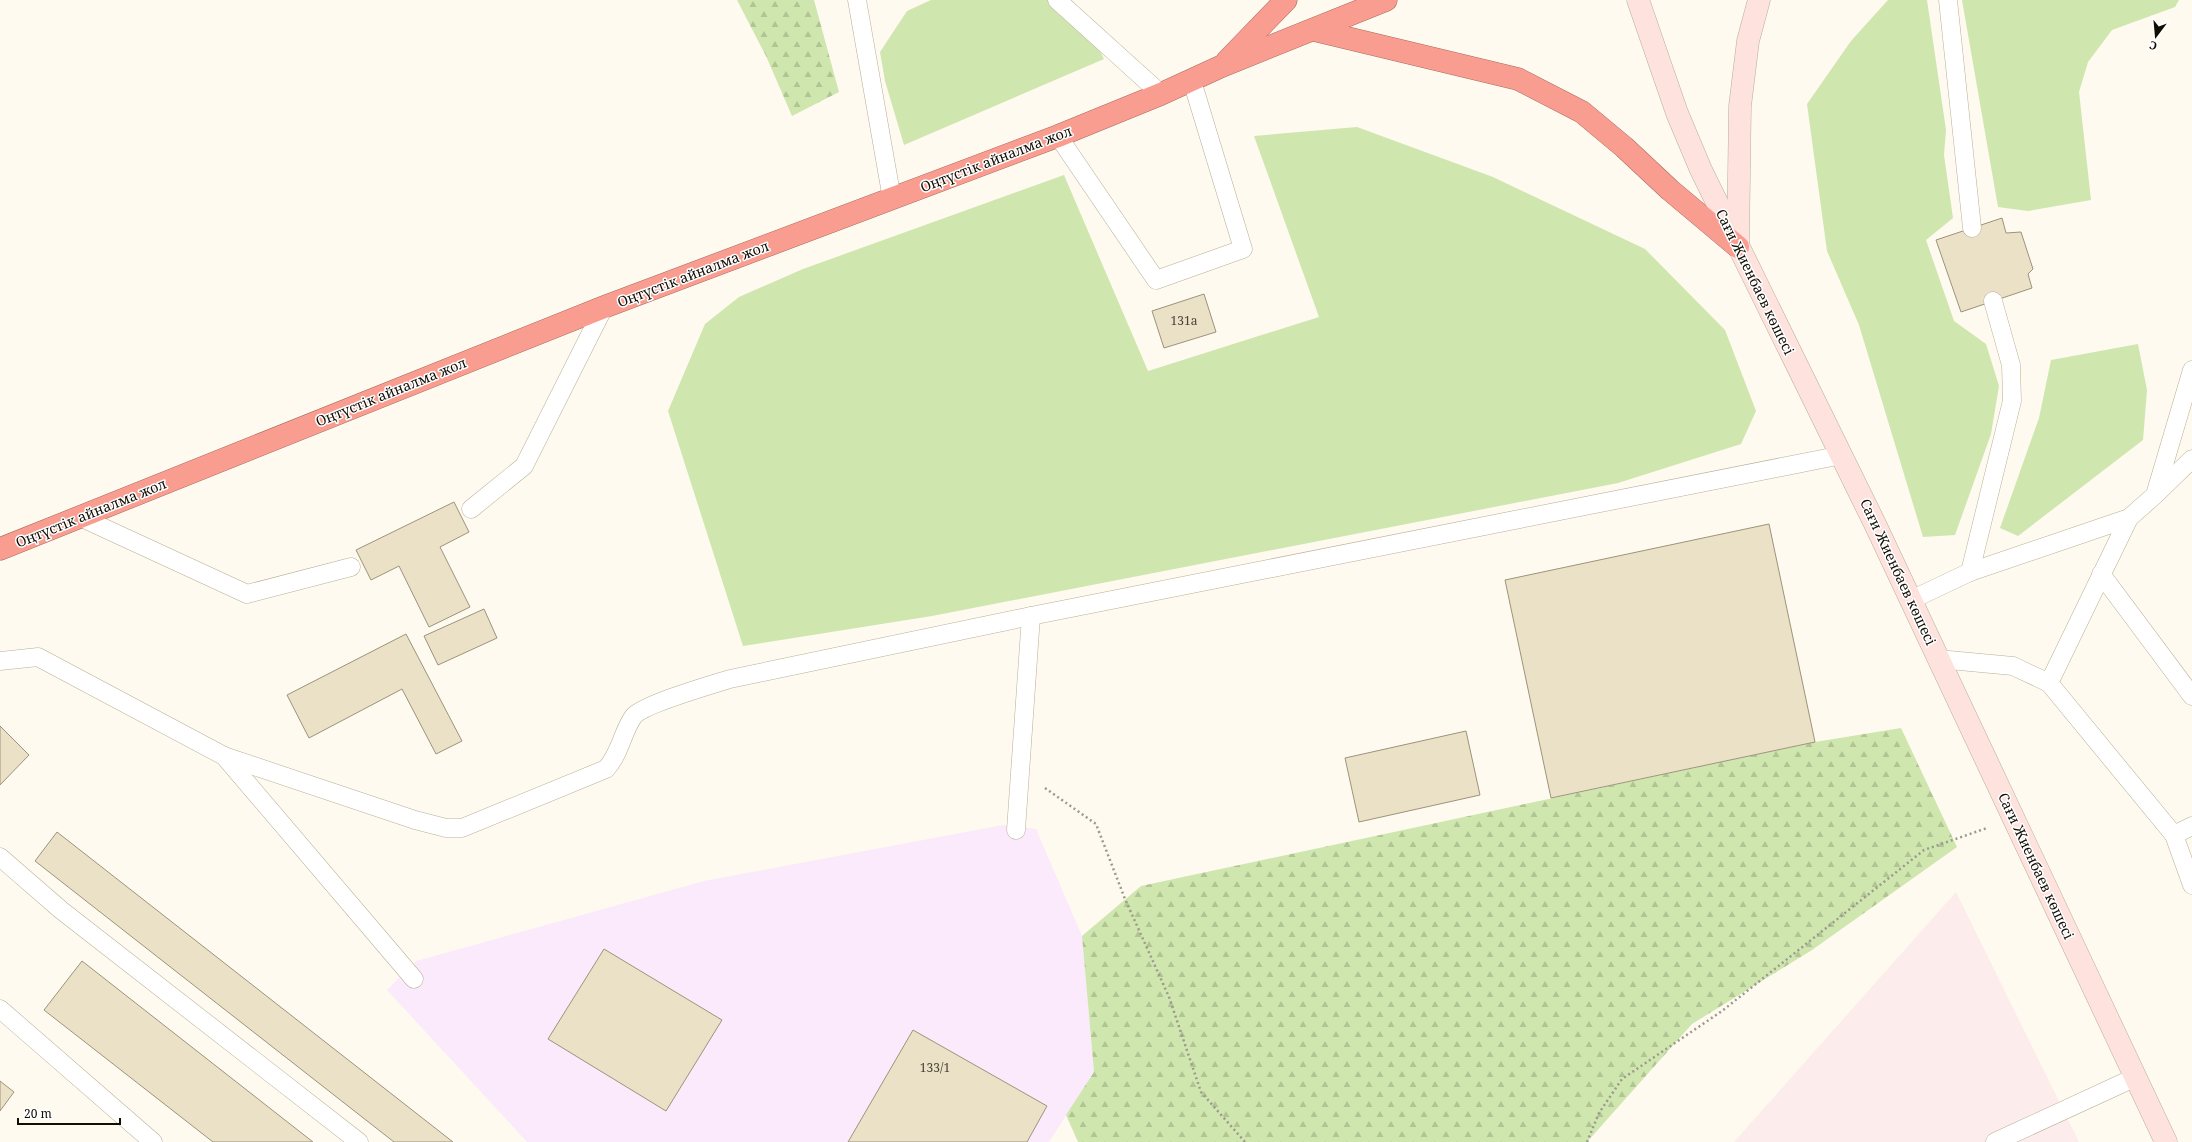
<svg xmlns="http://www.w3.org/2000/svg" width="2192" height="1142" font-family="'Noto Serif',serif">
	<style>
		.commercial { fill: #fbeafb }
		.education { fill: #fcecec }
		.green { fill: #cfe6ae }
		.forest { fill: url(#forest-firs) }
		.building { fill: #ebe1c7; stroke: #9d937b }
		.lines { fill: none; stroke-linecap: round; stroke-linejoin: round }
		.lane-casing { stroke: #b8af96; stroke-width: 19 }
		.secondary-casing { stroke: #b8af96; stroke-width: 23 }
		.highway-casing { stroke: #a86b60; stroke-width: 23 }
		.path { stroke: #9c988e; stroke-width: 2.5; stroke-dasharray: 2 3; stroke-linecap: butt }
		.lane { stroke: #fff; stroke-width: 18 }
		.secondary { stroke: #fee2de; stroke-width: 22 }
		.highway { stroke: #fa9d91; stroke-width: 22 }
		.labels { text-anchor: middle; stroke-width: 3; stroke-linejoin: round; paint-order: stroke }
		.number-label { font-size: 12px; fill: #484336 }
		.street-label { font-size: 14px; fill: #110e05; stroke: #fff }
	</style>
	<defs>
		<pattern id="forest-firs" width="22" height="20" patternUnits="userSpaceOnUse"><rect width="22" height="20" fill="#cfe6ae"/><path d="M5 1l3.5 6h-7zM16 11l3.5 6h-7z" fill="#b1c494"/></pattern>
	</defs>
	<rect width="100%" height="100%" fill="#fefaef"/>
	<polygon class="commercial" points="1003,825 1036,829 1082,936 1094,1072 1049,1142 527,1142 387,990 416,961 704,881"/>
	<polygon class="education" points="1956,892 2079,1142 1734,1142"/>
	<g class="green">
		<polygon points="931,0 1048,0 1092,35 1104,59 904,145 885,81 880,52 907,11"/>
		<polygon points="1888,0 1927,0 1946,130 1944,155 1953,218 1926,240 1954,321 1986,344 1999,386 1991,434 1955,535 1923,537 1859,325 1827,251 1807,104 1851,41"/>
		<polygon points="1962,0 2179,0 2175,7 2112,30 2088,62 2079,92 2091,200 2028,211 1998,207"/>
		<polygon points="1357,127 1493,177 1645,249 1725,330 1756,411 1741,444 1618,483 932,616 743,646 668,411 705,324 739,297 803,269 1064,175 1148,371 1319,317 1254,136"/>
		<polygon points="2138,344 2147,390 2143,440 2018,536 2000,528 2039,418 2051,360"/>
	</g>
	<g class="forest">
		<polygon points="737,0 814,0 839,92 792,116 766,56"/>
		<polygon points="1901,728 1957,847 1812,950 1692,1024 1587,1142 1078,1142 1066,1115 1094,1072 1082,936 1141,886 1815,742"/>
	</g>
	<g class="building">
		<polygon points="2002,218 2006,233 2021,232 2033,269 2028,274 2032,288 1961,312 1936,240"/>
		<polygon points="1204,294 1216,332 1164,348 1152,311"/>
		<polygon points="454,502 469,532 440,547 470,607 429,627 399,566 371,580 356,550"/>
		<polygon points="1769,524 1815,742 1551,798 1505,580"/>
		<polygon points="484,609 497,638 438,665 424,636"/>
		<polygon points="406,634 462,741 436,754 402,689 309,738 287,695"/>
		<polygon points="0,726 29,755 0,785"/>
		<polygon points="1466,731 1480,795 1359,822 1345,758"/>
		<polygon points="57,832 453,1142 394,1142 35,861"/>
		<polygon points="604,949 722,1020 666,1111 548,1039"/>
		<polygon points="82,961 313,1142 213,1142 44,1010"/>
		<polygon points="913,1030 1047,1106 1027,1142 848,1142"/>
		<polygon points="0,1081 14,1092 0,1111"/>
	</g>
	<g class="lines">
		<g class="lane-casing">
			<g id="lane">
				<polyline points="857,0 892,199"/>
				<polyline points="1057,0 1161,94"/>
				<polyline points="1948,0 1972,228"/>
				<polyline points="1058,136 1156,280 1243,249 1192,81"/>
				<polyline points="2157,493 2192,459"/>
				<polyline points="471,509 524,466 604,307"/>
				<polyline points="80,517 247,594 351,567"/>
				<polyline points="2129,518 2155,495 2192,370"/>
				<polyline points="1970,572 2129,518 2049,683 2174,835 2192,826"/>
				<polyline points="2101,574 2192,696"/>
				<polyline points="1911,600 1970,572 2012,401 2011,365 1993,301"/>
				<polyline points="1938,659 2013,666 2049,683"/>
				<polyline points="0,661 38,657 224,756 414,979"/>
				<path d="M224 756 415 820 446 828H462L606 769C620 754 622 733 633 717 641 705 714 684 730 679L1031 616"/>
				<polyline points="1016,830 1031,616 1842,455"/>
				<polyline points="2174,835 2192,885"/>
				<polyline points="0,857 61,910 359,1142"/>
				<polyline points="0,1009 153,1142"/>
				<polyline points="1995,1142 2136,1077"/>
			</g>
		</g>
		<g class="secondary-casing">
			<g id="secondary">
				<polyline points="1638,0 1677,113 1701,170 1875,524 2166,1142"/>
				<polyline points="1738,244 1740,106 1748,41 1759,0"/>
			</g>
		</g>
		<g class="highway-casing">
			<g id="highway">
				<polyline points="1314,30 1518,79 1582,112 1624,147 1670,190 1738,247"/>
				<polyline points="1227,61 1286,0"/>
				<polyline points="0,549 604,307 1058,136 1161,94 1222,66 1386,0"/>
			</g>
		</g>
		<g class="path">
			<polyline points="1045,788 1096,824 1125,899 1169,997 1201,1092 1245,1142"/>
			<polyline points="1587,1142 1599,1113 1622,1079 1722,1011 1924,850 1987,828"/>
		</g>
		<use href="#lane" class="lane"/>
		<use href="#secondary" class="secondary"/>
		<use href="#highway" class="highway"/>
	</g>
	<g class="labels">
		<g class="number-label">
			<text x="1184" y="325">131а</text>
			<text x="935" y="1072">133/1</text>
		</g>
		<g class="street-label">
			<text transform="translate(996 159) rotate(-21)" y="5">Оңтүстік айналма жол</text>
			<text transform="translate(693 274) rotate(-21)" y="5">Оңтүстік айналма жол</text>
			<text transform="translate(1755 282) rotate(64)" y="5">Сағи Жиенбаев көшесі</text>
			<text transform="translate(391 392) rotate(-22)" y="5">Оңтүстік айналма жол</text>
			<text transform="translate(91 513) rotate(-22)" y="5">Оңтүстік айналма жол</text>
			<text transform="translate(1898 572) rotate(65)" y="5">Сағи Жиенбаев көшесі</text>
			<text transform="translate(2036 866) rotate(65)" y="5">Сағи Жиенбаев көшесі</text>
		</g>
	</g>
	<g transform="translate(2156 36) rotate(196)" stroke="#ffffff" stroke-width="3" paint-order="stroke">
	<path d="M0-3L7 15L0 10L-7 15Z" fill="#110e05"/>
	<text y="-6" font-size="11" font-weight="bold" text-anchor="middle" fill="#110e05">С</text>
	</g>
	<path d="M18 1118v6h102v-6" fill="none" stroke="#110e05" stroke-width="2"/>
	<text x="24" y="1118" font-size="12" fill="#110e05" stroke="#ffffff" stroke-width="3" paint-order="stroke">20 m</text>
</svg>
